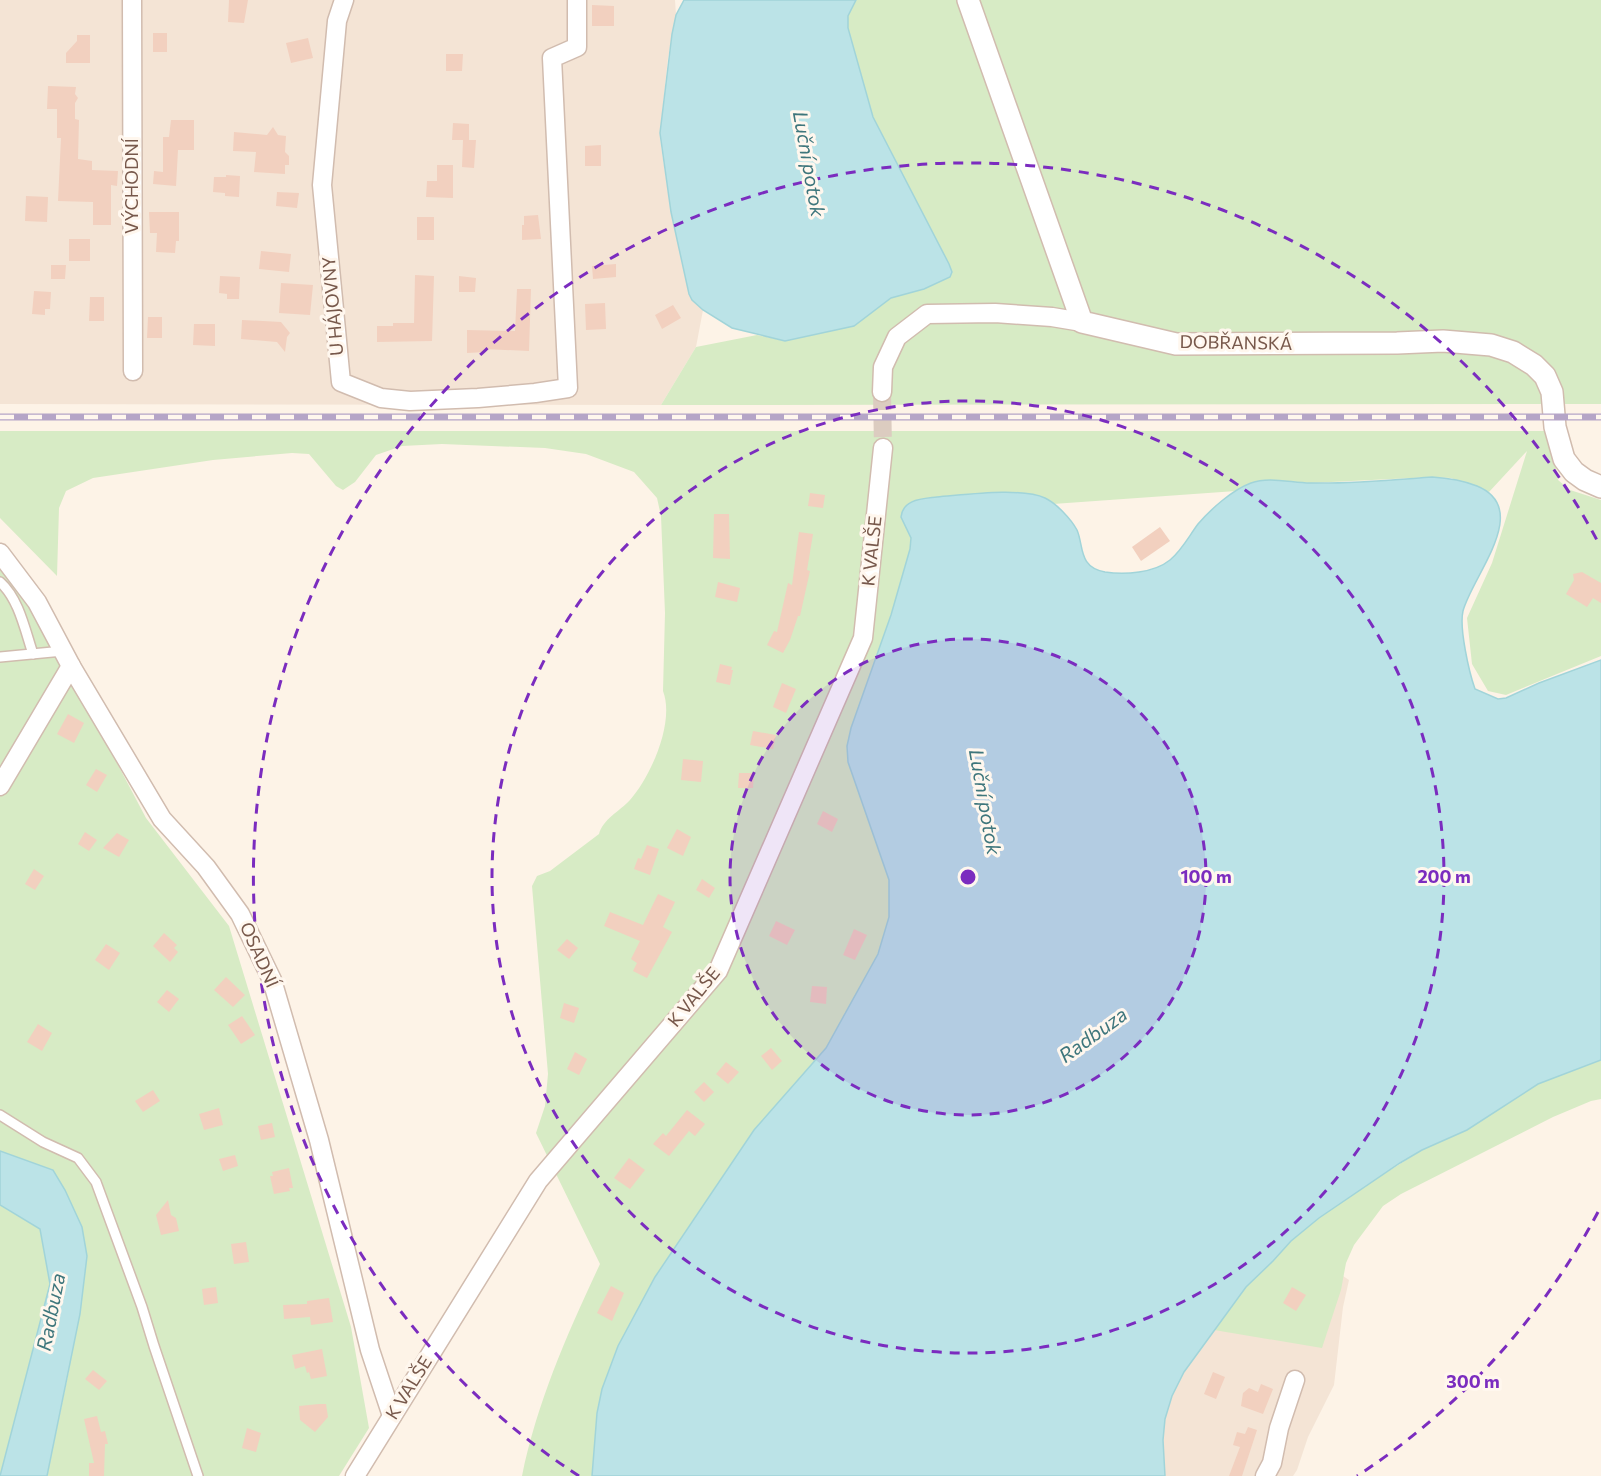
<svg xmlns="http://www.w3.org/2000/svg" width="1601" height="1476" font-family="Commissioner,sans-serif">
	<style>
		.residential { fill: #f4e4d5 }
		.green { fill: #d7ebc5 }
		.water { fill: #bbe3e7; stroke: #a1d4d9; stroke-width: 1.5 }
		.building { fill: #f2d0bf }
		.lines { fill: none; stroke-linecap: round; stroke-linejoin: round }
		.minor-tunnel { stroke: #dcccc0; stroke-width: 18; stroke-dasharray: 18 9; stroke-linecap: butt }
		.service-casing { stroke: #d1bcaf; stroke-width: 12 }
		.minor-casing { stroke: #d1bcaf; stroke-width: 21 }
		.tertiary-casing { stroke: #d1bcaf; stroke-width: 24 }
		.service { stroke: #fff; stroke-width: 9 }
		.minor { stroke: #fff; stroke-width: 18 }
		.tertiary { stroke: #fff; stroke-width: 21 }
		.rail-casing { stroke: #b5a5c7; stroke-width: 7 }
		.rail { stroke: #fff7ee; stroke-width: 4.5; stroke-dasharray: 14; stroke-linecap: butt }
		.ring { fill: none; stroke: #7b2cbf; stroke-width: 3; stroke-dasharray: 10 8 }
		.labels { text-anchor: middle; stroke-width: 6; stroke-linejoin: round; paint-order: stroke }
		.street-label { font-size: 18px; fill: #77584b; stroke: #fff7ee }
		.water-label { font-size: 20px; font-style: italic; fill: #3e767c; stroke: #fff7ee }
		.centre { fill: #7b2cbf; stroke: #fff7ee; stroke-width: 3 }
		.ring-label { font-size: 18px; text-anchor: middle; font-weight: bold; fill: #7b2cbf; stroke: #fff7ee; stroke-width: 6; stroke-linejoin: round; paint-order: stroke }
	</style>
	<rect width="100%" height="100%" fill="#fdf3e7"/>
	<g class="residential">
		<polygon points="0,0 675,0 676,15 668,58 660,133 661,146 671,212 689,294 692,300 703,310 696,347 661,405 0,404"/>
		<polygon points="1291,1241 1349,1280 1343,1307 1334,1385 1308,1437 1297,1470 1293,1476 1165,1476 1163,1440 1165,1419 1172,1396 1184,1372 1246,1287"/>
	</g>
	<g class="green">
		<polygon points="856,0 1601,0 1601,404 661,405 696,347 757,335 785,341 854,326 891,298 924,289 950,277 952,272 949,264 873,117 848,28 848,16"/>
		<path d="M0 431H1550L1558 480 1570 490 1601 500V656L1506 695 1488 691 1472 664 1467 618 1492 563 1527 451 1489 492 1451 478 1432 477 1311 483 1257 481 1236 491 1053 504 1044 498 975 494 913 501 901 517 911 538 910 549 891 615 851 728 847 746 848 762 889 880V917L878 954 826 1048 754 1130 655 1277 618 1346 602 1389 597 1413 592 1476H522C537 1402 568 1332 600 1264L536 1133 545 1106 548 1074 532 886 537 876 550 871 599 834C603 819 620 811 630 800 651 776 675 722 663 691L665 613 661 516 657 498 634 472 586 454 545 448 442 444 402 446 376 455 355 482 343 490 336 486 309 454 292 453 213 460 93 478 66 491 59 508 57 576 0 518Z"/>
		<polygon points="0,569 35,608 146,818 229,926 351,1327 369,1428 339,1476 47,1476 69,1370 82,1227 65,1190 53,1171 0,1151"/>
		<polygon points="1601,1060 1601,1099 1591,1101 1553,1117 1401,1194 1383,1206 1354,1245 1346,1263 1341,1290 1322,1348 1214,1330 1246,1287 1273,1261 1291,1241 1319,1218 1357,1191 1422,1150 1467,1130 1538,1084 1559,1074"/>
		<polygon points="0,1205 40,1229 50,1284 0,1476"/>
	</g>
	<g class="water">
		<polygon points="684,0 856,0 848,16 848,28 873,117 949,264 952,272 950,277 924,289 891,298 854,326 785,341 732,328 703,310 692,300 689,294 671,212 660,133 672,34 676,15"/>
		<path d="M1432 477C1449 478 1462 480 1477 486 1533 509 1472 576 1463 611 1459 628 1469 672 1475 689L1498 699 1506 698 1539 683 1601 660V1060L1538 1084 1467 1130 1422 1150 1400 1163 1319 1218 1291 1241 1273 1261 1246 1287 1184 1372 1172 1396 1165 1419 1163 1440 1165 1476H592L597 1413 602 1389 618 1346 655 1277 754 1130 826 1048 878 954 889 917V880L848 762 847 746 851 728 891 615 910 549 911 538 901 517C903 499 922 499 937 497 964 495 1021 487 1045 498 1056 503 1071 519 1077 530 1084 546 1078 567 1105 572 1125 575 1154 573 1170 560 1182 550 1189 536 1198 524 1211 509 1232 490 1251 483 1269 476 1292 483 1310 483 1351 484 1392 480 1432 477Z"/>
		<polygon points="0,1151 53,1170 65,1190 82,1227 87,1256 80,1314 47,1476 0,1476 50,1284 40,1229 0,1205"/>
	</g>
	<g class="building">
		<polygon points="229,0 248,0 244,23 228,22"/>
		<polygon points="592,5 614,6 614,26 592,26"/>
		<rect x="153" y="33" width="14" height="19"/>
		<polygon points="77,35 90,35 90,63 66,63 66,53 77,41"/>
		<polygon points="308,38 313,58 291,63 286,43"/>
		<polygon points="446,54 463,54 462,71 446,71"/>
		<polygon points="48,86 76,87 75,94 78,98 75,103 75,119 79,120 78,159 92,161 92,170 118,171 117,186 111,185 111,225 93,225 93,202 58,201 61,138 57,138 57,109 47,109"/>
		<polygon points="171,120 194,120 194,150 178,150 176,186 153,184 154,171 163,172 163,137 169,137"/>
		<polygon points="453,123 469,124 469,140 476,140 474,168 462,167 463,140 452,140"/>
		<polygon points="273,127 278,135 286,136 285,152 289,156 289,165 285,165 285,174 254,172 256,152 233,151 234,132 267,135"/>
		<polygon points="601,145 601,166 585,166 585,146"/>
		<polygon points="437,165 453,165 453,198 426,197 427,181 437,181"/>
		<polygon points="226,175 240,176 239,197 225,196 225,193 213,192 214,177 226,177"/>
		<polygon points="277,192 299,193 297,208 276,206"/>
		<polygon points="26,196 48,197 47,222 25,221"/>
		<polygon points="149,212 179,212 179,241 176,241 175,253 156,252 157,233 150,233"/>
		<polygon points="538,215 541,239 522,240 522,225 524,225 524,216"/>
		<rect x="417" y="217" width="17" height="23"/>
		<rect x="69" y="239" width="21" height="22"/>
		<polygon points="261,251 291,254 289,272 259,269"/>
		<polygon points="616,264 616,277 593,279 592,266"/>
		<polygon points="51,265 66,265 65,279 51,279"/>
		<polygon points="415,275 434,276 432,341 377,342 377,326 393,326 393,323 414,323"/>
		<polygon points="220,276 240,277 239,299 227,299 227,294 219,293"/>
		<polygon points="459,276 476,278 475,292 459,292"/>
		<polygon points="281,283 313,285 310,315 279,313"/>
		<polygon points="517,289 531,289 529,351 485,349 486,352 467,353 467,330 515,331"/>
		<polygon points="34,291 51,292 50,309 45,309 45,315 32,314"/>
		<polygon points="90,297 104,297 104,321 89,321"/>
		<polygon points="605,303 606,329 586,330 585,304"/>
		<polygon points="673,305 681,318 662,329 655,315"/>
		<polygon points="148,317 162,317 162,338 147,338"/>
		<polygon points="242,320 281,322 290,333 287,337 285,352 277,342 241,339"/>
		<polygon points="194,324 215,324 215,346 193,345"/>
		<polygon points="810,493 825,495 823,508 808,506"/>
		<polygon points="714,514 729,514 730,559 713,558"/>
		<polygon points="1160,527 1170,541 1141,561 1132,547"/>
		<polygon points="799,532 813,534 807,570 810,571 800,616 798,616 790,640 783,653 767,645 774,631 777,632 788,583 792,585"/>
		<polygon points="1582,572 1601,583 1601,603 1593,598 1587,607 1566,594 1574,580 1573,574"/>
		<polygon points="718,582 740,588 737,602 715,597"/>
		<polygon points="720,664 732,667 731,670 733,670 730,685 716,682"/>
		<polygon points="782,683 796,689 786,713 773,707"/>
		<polygon points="68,714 84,723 74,743 57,734"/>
		<polygon points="753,731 776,735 773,749 750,745"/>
		<polygon points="683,759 703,761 701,782 681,780"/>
		<polygon points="96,769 107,775 97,792 86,785"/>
		<polygon points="739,773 754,773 753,788 738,788"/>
		<polygon points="823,811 838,819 832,832 817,824"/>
		<polygon points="677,829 691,837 683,856 667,848"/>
		<polygon points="85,832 97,840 89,851 78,844"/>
		<polygon points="117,833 129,840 119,857 103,848"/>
		<polygon points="647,845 659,849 650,875 634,869 638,858 641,859"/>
		<polygon points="34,869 44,876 35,890 25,884"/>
		<polygon points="702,879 715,888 709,898 696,890"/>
		<polygon points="658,894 675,902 663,927 672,932 647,978 633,971 637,963 631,959 640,941 604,926 610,912 643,925"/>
		<polygon points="776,921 795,930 787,945 769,936"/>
		<polygon points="854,929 867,935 855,960 843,955"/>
		<polygon points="164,933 177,945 174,948 178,952 170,962 153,946"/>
		<polygon points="567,939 578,948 569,959 557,950"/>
		<polygon points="106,944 120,953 109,970 95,960"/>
		<polygon points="226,977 245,995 233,1007 214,990"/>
		<polygon points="812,986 827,987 826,1004 810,1002"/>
		<polygon points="167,990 179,999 169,1012 157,1002"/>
		<polygon points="564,1003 579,1008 574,1023 560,1018"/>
		<polygon points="242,1016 255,1035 241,1044 228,1025"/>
		<polygon points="38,1024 52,1033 42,1051 27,1042"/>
		<polygon points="771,1048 782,1061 772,1070 761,1056"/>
		<polygon points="575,1052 587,1059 579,1075 567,1069"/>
		<polygon points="726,1062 739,1072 728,1084 716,1074"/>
		<polygon points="704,1082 714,1092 704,1102 694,1092"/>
		<polygon points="153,1090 160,1101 143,1112 135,1101"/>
		<polygon points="219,1108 223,1125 204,1130 199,1114"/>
		<polygon points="687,1110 705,1124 695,1136 689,1131 669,1156 653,1144 663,1133 666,1136"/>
		<polygon points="272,1123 275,1137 261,1140 258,1126"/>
		<polygon points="235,1155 238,1166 223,1171 219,1159"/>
		<polygon points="629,1158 645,1170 630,1189 614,1178"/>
		<polygon points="289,1168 293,1188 289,1188 290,1191 274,1194 270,1176 273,1176 272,1172"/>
		<polygon points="168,1200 171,1215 176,1218 179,1231 161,1235 156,1215"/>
		<polygon points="246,1242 249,1262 234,1264 231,1244"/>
		<polygon points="611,1286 624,1293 612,1321 597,1313"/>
		<polygon points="216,1287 218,1303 204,1305 202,1289"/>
		<polygon points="1292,1287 1306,1295 1296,1311 1283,1303"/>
		<polygon points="329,1298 333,1322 311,1325 310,1317 284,1319 283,1305 307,1304 307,1301"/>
		<polygon points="322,1349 327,1376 311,1379 309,1372 307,1373 305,1366 295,1369 292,1355"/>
		<polygon points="93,1370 107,1381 99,1390 85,1379"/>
		<polygon points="1213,1372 1225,1377 1216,1399 1204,1394"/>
		<polygon points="1261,1384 1273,1389 1263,1414 1241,1406 1243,1393 1249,1388 1258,1392"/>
		<polygon points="319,1404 326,1404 328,1417 315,1432 300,1420 299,1406"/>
		<polygon points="97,1416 101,1432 105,1431 108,1444 105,1444 104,1476 89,1476 89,1463 94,1463 84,1419"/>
		<polygon points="1248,1427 1257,1430 1242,1476 1229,1476 1240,1447 1233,1445 1237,1432 1245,1434"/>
		<polygon points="247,1428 261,1433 256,1452 242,1448"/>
	</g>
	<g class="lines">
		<polyline class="minor-tunnel" points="882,392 883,448"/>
		<g class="service-casing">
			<g id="service">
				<path d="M0 582C19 599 25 630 33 654"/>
				<polyline points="0,657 63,651"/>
				<polyline points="0,1115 43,1142 78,1158 96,1182 142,1307 154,1346 198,1476"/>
			</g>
		</g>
		<g class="minor-casing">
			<g id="minor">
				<polyline points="132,0 133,371"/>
				<polyline points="344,0 337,21 322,185 341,382 381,398 410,401 478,398 535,393 568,388 552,58 577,47 577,0"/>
				<polyline points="882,392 883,367 897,337 927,314 995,313 1052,317 1082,322"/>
				<polyline points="0,553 37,602 71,666 162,819 206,867 240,914 272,980 319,1140 370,1350 392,1416"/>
				<polyline points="0,786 71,666"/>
				<polyline points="355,1476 538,1181 718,971 863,638 883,448"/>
				<polyline points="1265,1476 1272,1463 1279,1428 1295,1380"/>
			</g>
		</g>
		<g class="tertiary-casing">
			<polyline id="tertiary" points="968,0 1082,322 1176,344 1397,343 1443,341 1491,345 1513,352 1534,365 1545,376 1552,392 1555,427 1564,459 1574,472 1585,480 1601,487"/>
		</g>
		<use href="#service" class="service"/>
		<use href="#minor" class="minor"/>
		<use href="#tertiary" class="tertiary"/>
		<g class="rail-casing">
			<polyline id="rail" points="0,417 1601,417"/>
		</g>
		<use href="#rail" class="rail"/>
	</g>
	<circle cx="968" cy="877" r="238" fill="#7b2cbf" fill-opacity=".12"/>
	<g class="ring">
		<circle cx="968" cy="877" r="238"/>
		<circle cx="968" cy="877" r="476"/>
		<path d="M1598 1212A714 714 0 0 1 1357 1476M579 1476A714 714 0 1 1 1598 542"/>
	</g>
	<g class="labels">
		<g class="street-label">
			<text transform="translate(132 186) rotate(-90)" y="6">VÝCHODNÍ</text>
			<text transform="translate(333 306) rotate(-95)" y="6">U HÁJOVNY</text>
			<text transform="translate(1236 343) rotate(1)" y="6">DOBŘANSKÁ</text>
			<text transform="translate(872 551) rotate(-84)" y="6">K VALŠE</text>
			<text transform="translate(259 955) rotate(66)" y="6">OSADNÍ</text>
			<text transform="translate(694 997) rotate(-51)" y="6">K VALŠE</text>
			<text transform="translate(409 1388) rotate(-58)" y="6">K VALŠE</text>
		</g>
		<g class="water-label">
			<text transform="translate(809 164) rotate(80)" y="7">Luční potok</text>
			<text transform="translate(985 802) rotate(80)" y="7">Luční potok</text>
			<text transform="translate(1093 1035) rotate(-36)" y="7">Radbuza</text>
			<text transform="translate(51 1312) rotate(-79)" y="7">Radbuza</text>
		</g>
	</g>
	<circle cx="968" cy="877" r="9" class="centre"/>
	<g class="ring-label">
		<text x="1206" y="883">100 m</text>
		<text x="1444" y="883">200 m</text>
		<text x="1473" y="1388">300 m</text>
	</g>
</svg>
